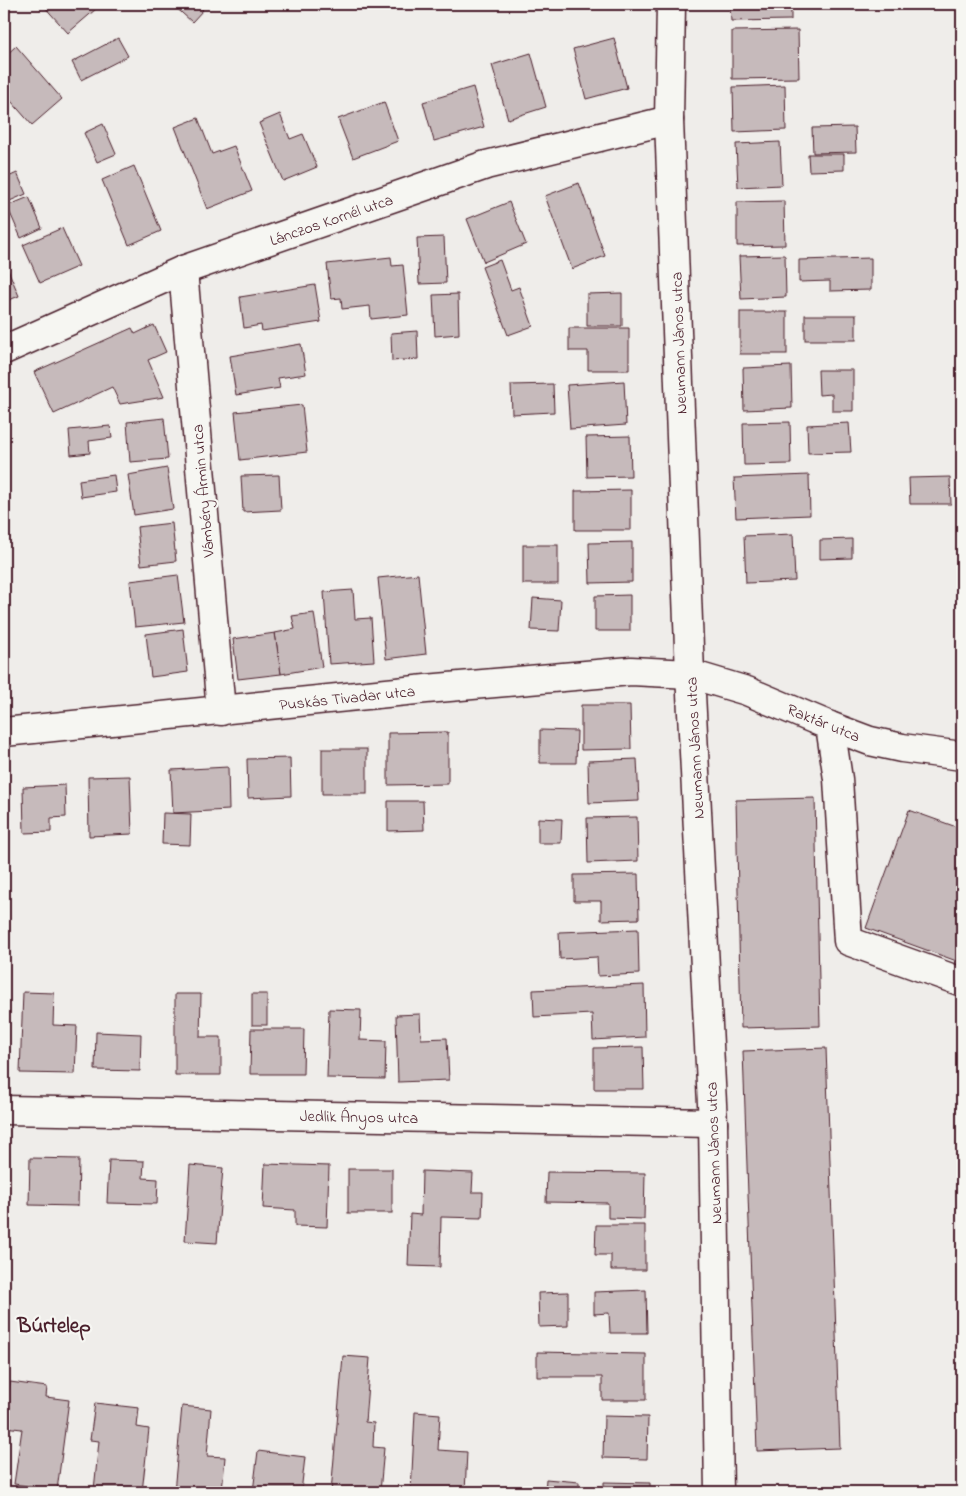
<svg xmlns="http://www.w3.org/2000/svg" width="966" height="1496" font-family="'Indie Flower',sans-serif">
	<style>
		.building { fill: #c6babb; stroke: #4a1f2b }
		.lines { fill: none; stroke-linecap: round; stroke-linejoin: round }
		.minor-casing { stroke: #4a1f2b; stroke-width: 31 }
		.minor { stroke: #f6f6f2; stroke-width: 28 }
		.labels { text-anchor: middle; stroke-width: 4.5; stroke-linejoin: round; paint-order: stroke }
		.street-label { font-size: 16px; fill: #4a1f2b; stroke: #f6f6f2 }
		.district-label { font-size: 21px; font-weight: bold; fill: #4a1f2b; stroke: #f6f6f2 }
	</style>
	<rect width="100%" height="100%" fill="#efedea"/>
	<filter id="ink" filterUnits="userSpaceOnUse"><feTurbulence type="fractalNoise" baseFrequency=".02" numOctaves="2"/><feDisplacementMap in="SourceGraphic" scale="10" xChannelSelector="R" yChannelSelector="G"/><feConvolveMatrix kernelMatrix="1 2 1 2 8 2 1 2 1" color-interpolation-filters="sRGB"/></filter>
	<g filter="url(#ink)">
		<g class="building">
			<polygon points="42,4 91,4 96,9 68,33"/>
			<polygon points="172,4 196,4 203,10 192,22"/>
			<polygon points="730,4 791,4 791,20 731,21"/>
			<polygon points="798,30 799,78 732,79 732,31"/>
			<polygon points="118,38 128,56 81,80 72,62"/>
			<polygon points="614,38 627,88 586,99 573,49"/>
			<polygon points="16,46 62,99 32,125 4,93 4,57"/>
			<polygon points="531,53 546,107 508,119 492,65"/>
			<polygon points="785,85 786,130 734,132 733,87"/>
			<polygon points="473,87 484,127 434,141 423,102"/>
			<polygon points="384,102 398,141 353,158 338,119"/>
			<polygon points="280,114 290,139 303,134 317,167 283,181 259,123"/>
			<polygon points="198,118 212,154 234,146 252,191 207,209 175,127"/>
			<polygon points="103,124 116,154 97,162 84,133"/>
			<polygon points="855,127 856,152 813,153 812,128"/>
			<polygon points="780,142 782,185 738,187 736,144"/>
			<polygon points="808,154 844,154 844,170 809,171"/>
			<polygon points="134,166 161,231 129,245 102,180"/>
			<polygon points="17,173 26,194 5,203 4,179"/>
			<polygon points="579,183 605,256 572,269 545,196"/>
			<polygon points="29,197 42,228 21,238 7,206"/>
			<polygon points="784,201 785,245 737,246 737,202"/>
			<polygon points="509,202 526,244 484,262 467,219"/>
			<polygon points="62,228 79,266 40,283 23,245"/>
			<polygon points="444,237 446,283 419,284 417,238"/>
			<polygon points="785,255 786,297 741,299 739,256"/>
			<polygon points="391,257 392,266 403,265 408,315 371,319 370,306 342,309 341,298 331,299 327,264"/>
			<polygon points="871,258 871,290 830,291 830,281 799,282 799,260"/>
			<polygon points="4,260 19,296 4,302"/>
			<polygon points="500,260 511,290 519,287 533,326 508,335 482,267"/>
			<polygon points="315,285 321,322 262,331 261,325 244,328 240,297"/>
			<polygon points="622,293 622,326 587,326 587,294"/>
			<polygon points="458,294 459,334 435,336 433,295"/>
			<rect x="740" y="312" width="47" height="42"/>
			<rect x="805" y="315" width="51" height="25"/>
			<polygon points="154,325 166,352 148,360 164,397 120,404 112,387 54,414 34,372 132,328 135,334"/>
			<polygon points="569,328 629,328 629,370 588,370 588,351 569,351"/>
			<polygon points="417,331 418,359 392,361 391,333"/>
			<polygon points="301,344 306,374 278,378 280,388 236,395 230,356"/>
			<polygon points="791,366 792,408 744,410 743,368"/>
			<polygon points="818,370 853,370 853,411 832,411 832,394 819,395"/>
			<polygon points="624,381 626,425 570,429 567,385"/>
			<polygon points="553,384 554,412 512,414 511,385"/>
			<polygon points="302,405 307,452 240,460 235,412"/>
			<polygon points="164,418 168,459 130,462 127,422"/>
			<polygon points="790,422 791,464 744,465 743,423"/>
			<polygon points="849,423 851,452 808,453 807,425"/>
			<polygon points="110,426 112,438 89,441 90,453 71,455 69,430"/>
			<polygon points="630,436 631,476 587,477 586,437"/>
			<polygon points="167,468 173,509 134,515 128,475"/>
			<polygon points="114,475 116,492 81,497 79,480"/>
			<polygon points="279,475 281,510 243,512 241,476"/>
			<polygon points="809,475 810,515 736,518 734,478"/>
			<polygon points="950,477 951,504 910,504 909,478"/>
			<polygon points="631,490 631,530 575,530 575,491"/>
			<polygon points="172,523 176,561 141,565 137,527"/>
			<polygon points="793,534 795,581 746,583 744,536"/>
			<polygon points="852,539 852,558 820,559 820,540"/>
			<polygon points="632,542 632,582 590,583 589,543"/>
			<rect x="523" y="545" width="35" height="39"/>
			<polygon points="418,574 426,654 386,659 378,578"/>
			<polygon points="178,575 184,622 135,627 130,581"/>
			<polygon points="353,590 355,619 371,618 374,661 329,664 324,592"/>
			<polygon points="630,595 630,631 595,631 595,596"/>
			<polygon points="533,598 561,600 559,631 531,630"/>
			<polygon points="314,613 322,667 281,674 275,633 295,629 292,616"/>
			<polygon points="183,629 188,672 151,677 146,634"/>
			<polygon points="275,633 281,674 238,679 233,639"/>
			<polygon points="581,705 630,705 631,749 581,750"/>
			<polygon points="540,730 577,731 576,763 540,763"/>
			<polygon points="448,732 448,784 388,785 388,733"/>
			<rect x="322" y="749" width="45" height="45"/>
			<polygon points="290,758 291,796 248,798 247,759"/>
			<polygon points="637,759 639,801 589,803 588,761"/>
			<polygon points="228,767 229,810 173,813 171,770"/>
			<polygon points="130,776 132,834 89,836 88,777"/>
			<polygon points="65,785 66,817 51,818 51,832 24,833 23,787"/>
			<polygon points="815,798 820,1026 741,1028 736,800"/>
			<polygon points="388,801 423,801 424,830 388,831"/>
			<polygon points="909,810 962,829 962,963 866,928"/>
			<polygon points="163,813 191,814 190,845 162,844"/>
			<polygon points="637,817 638,861 588,863 587,818"/>
			<polygon points="538,818 562,819 561,843 538,843"/>
			<polygon points="638,874 639,919 601,920 601,901 574,901 574,875"/>
			<polygon points="638,929 639,974 598,976 597,957 560,959 559,932"/>
			<polygon points="644,985 645,1037 593,1040 592,1014 534,1017 533,990"/>
			<polygon points="23,992 54,993 53,1025 77,1026 75,1074 20,1073"/>
			<polygon points="175,994 201,994 200,1037 221,1037 221,1075 175,1075"/>
			<rect x="252" y="994" width="15" height="31"/>
			<polygon points="329,1009 361,1010 360,1040 386,1041 385,1079 327,1078"/>
			<polygon points="420,1014 421,1039 447,1038 449,1080 398,1082 396,1015"/>
			<polygon points="251,1029 304,1029 303,1074 250,1074"/>
			<polygon points="96,1032 141,1034 140,1071 95,1070"/>
			<polygon points="643,1047 644,1089 594,1089 594,1048"/>
			<polygon points="826,1048 840,1448 757,1451 743,1051"/>
			<polygon points="30,1158 79,1159 78,1206 29,1205"/>
			<polygon points="109,1160 144,1161 143,1178 158,1179 157,1204 107,1203"/>
			<polygon points="265,1164 329,1166 327,1227 295,1226 295,1210 263,1208"/>
			<polygon points="190,1165 223,1168 217,1243 185,1241"/>
			<rect x="348" y="1169" width="44" height="44"/>
			<polygon points="422,1171 473,1173 472,1192 483,1192 482,1218 441,1217 440,1267 408,1266 410,1214 421,1215"/>
			<polygon points="547,1172 645,1173 644,1219 608,1218 608,1203 546,1202"/>
			<polygon points="596,1225 645,1225 645,1270 611,1270 611,1255 595,1255"/>
			<polygon points="646,1290 647,1333 610,1333 609,1313 594,1314 594,1292"/>
			<polygon points="568,1292 568,1326 539,1327 538,1293"/>
			<polygon points="537,1352 646,1354 646,1400 602,1400 602,1377 537,1377"/>
			<polygon points="343,1356 370,1358 365,1422 374,1423 373,1447 384,1448 380,1492 331,1492"/>
			<polygon points="10,1382 47,1387 46,1397 69,1400 57,1490 14,1484 22,1429 4,1427"/>
			<polygon points="95,1403 139,1408 137,1427 149,1429 142,1492 111,1492 94,1490 99,1441 90,1440"/>
			<polygon points="182,1406 211,1409 207,1456 225,1457 222,1492 174,1492"/>
			<polygon points="415,1412 440,1414 438,1450 467,1452 465,1492 411,1492"/>
			<polygon points="604,1416 648,1417 647,1459 603,1458"/>
			<polygon points="258,1451 305,1457 301,1492 253,1492"/>
			<polygon points="546,1479 579,1482 579,1492 545,1492"/>
			<polygon points="604,1482 650,1483 650,1492 604,1492"/>
		</g>
		<g class="lines">
			<g class="minor-casing">
				<g id="minor">
					<polyline points="671,4 669,120 690,674 713,1123 719,1492"/>
					<polyline points="183,270 221,711"/>
					<polyline points="4,350 183,270 394,197 486,165 669,120"/>
					<polyline points="830,726 838,779 848,941 962,982"/>
					<polyline points="4,732 426,689 631,671 690,674 747,691 830,726 870,741 902,748 962,756"/>
					<polyline points="4,1110 713,1123"/>
				</g>
			</g>
			<use href="#minor" class="minor"/>
		</g>
	</g>
	<g class="labels">
		<g class="street-label">
			<text transform="translate(331 219) rotate(-19)" y="6">Lánczos Kornél utca</text>
			<text transform="translate(678 343) rotate(-92)" y="6">Neumann János utca</text>
			<text transform="translate(202 491) rotate(-95)" y="6">Vámbéry Ármin utca</text>
			<text transform="translate(347 697) rotate(-6)" y="6">Puskás Tivadar utca</text>
			<text transform="translate(824 722) rotate(22)" y="6">Raktár utca</text>
			<text transform="translate(694 748) rotate(-93)" y="6">Neumann János utca</text>
			<text transform="translate(359 1116) rotate(1)" y="6">Jedlik Ányos utca</text>
			<text transform="translate(713 1153) rotate(-92)" y="6">Neumann János utca</text>
		</g>
		<g class="district-label">
			<text x="54" y="1332">Búrtelep</text>
		</g>
	</g>
	<rect width="966" height="1496" fill="none" stroke="#f6f6f2" stroke-width="20"/>
	<rect x="10" y="10" width="946" height="1476" fill="none" stroke="#4a1f2b" stroke-width="2" filter="url(#ink)"/>
</svg>
